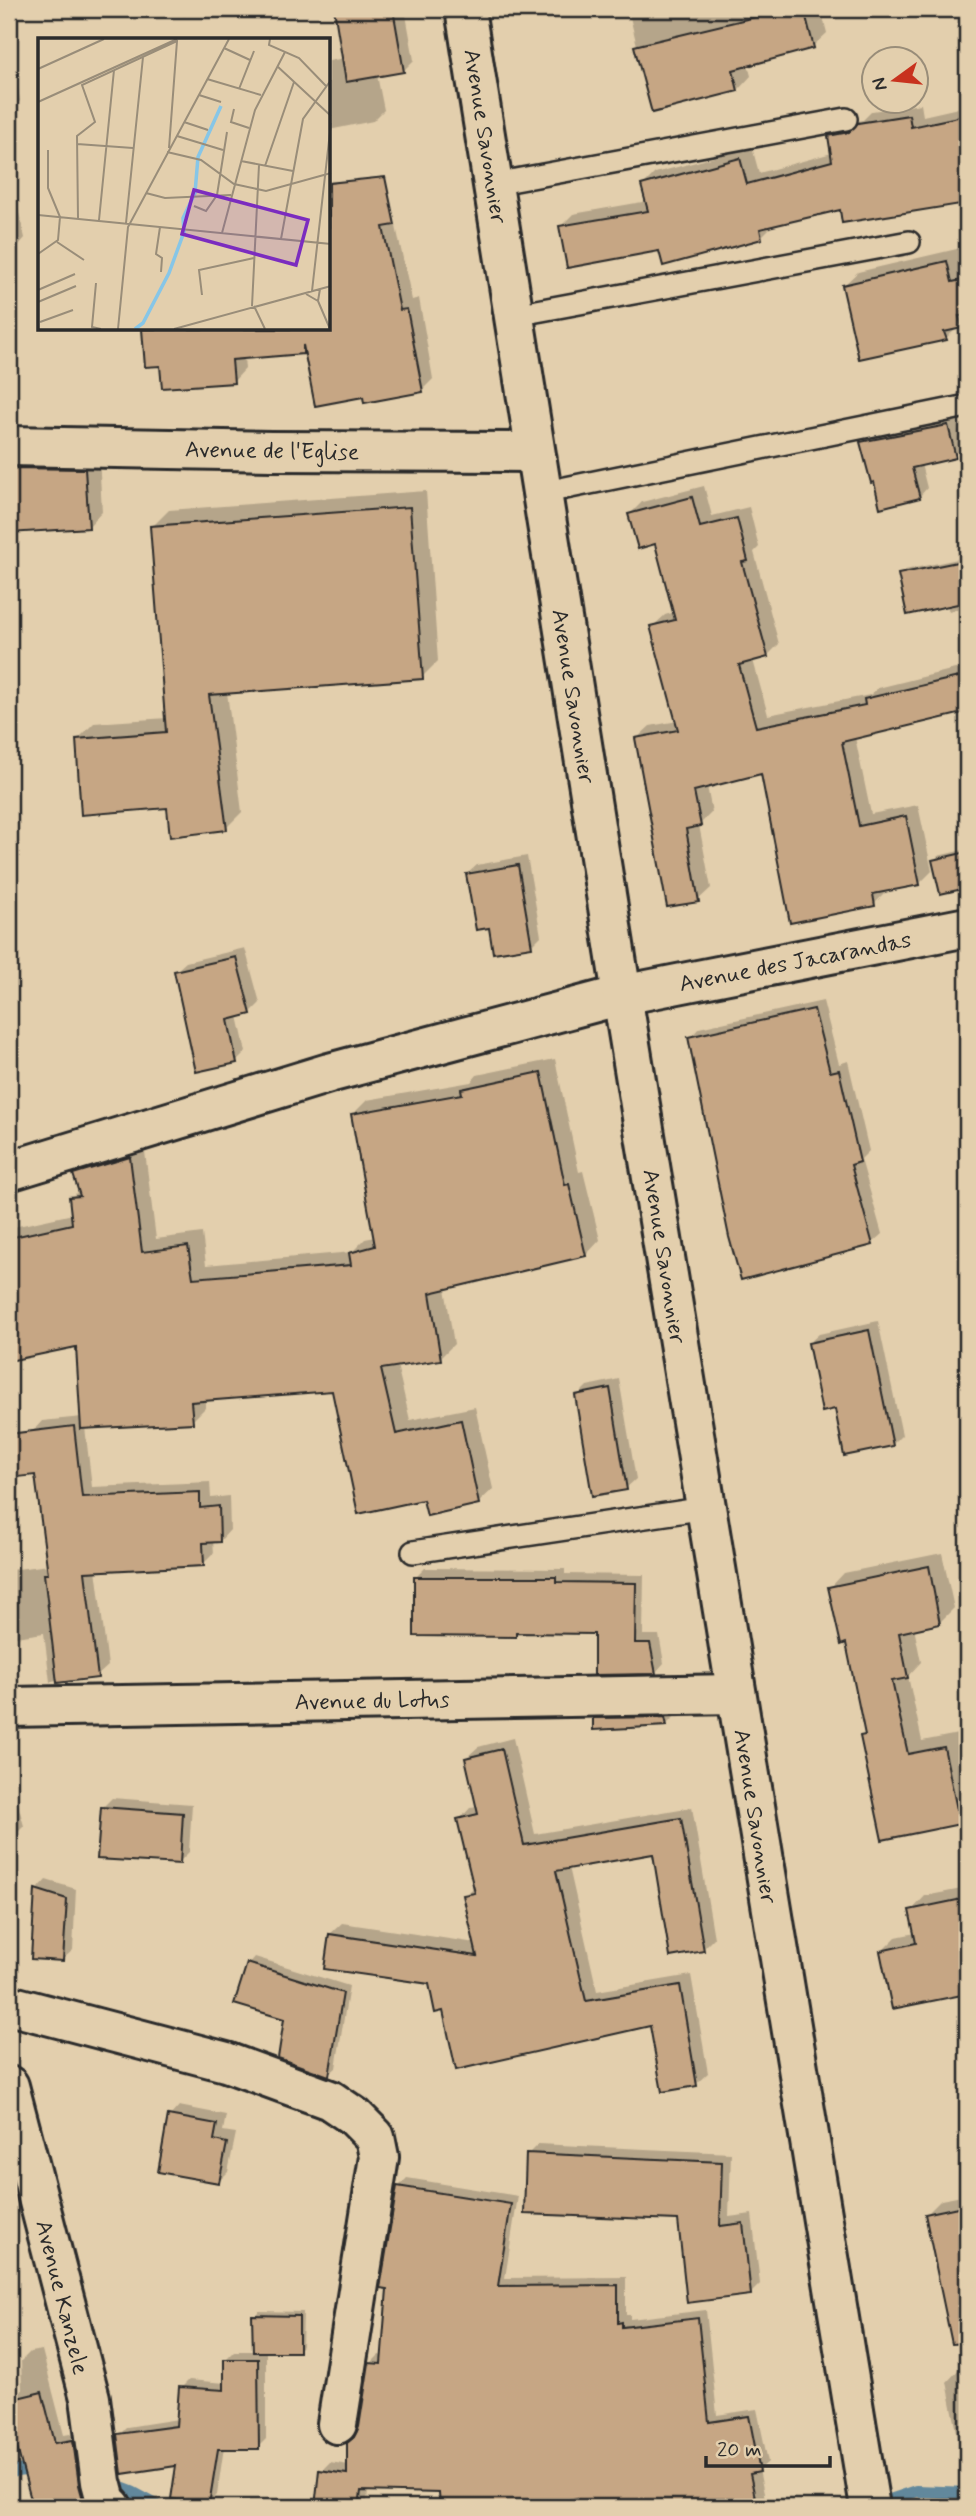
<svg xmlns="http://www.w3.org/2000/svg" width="976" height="2516" font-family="Mynerve,sans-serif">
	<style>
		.shadow { fill: #0003 }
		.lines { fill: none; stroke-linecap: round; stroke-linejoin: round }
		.stream { stroke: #62889c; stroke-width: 12 }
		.building { fill: #c6a684; stroke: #2b2b2b; stroke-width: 2 }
		.lane-casing { stroke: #2b2b2b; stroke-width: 26 }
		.street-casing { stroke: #2b2b2b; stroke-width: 44 }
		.secondary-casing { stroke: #2b2b2b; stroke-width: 44 }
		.lane { stroke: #e3cfad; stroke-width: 21 }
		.street { stroke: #e3cfad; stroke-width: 38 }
		.secondary { stroke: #e3cfad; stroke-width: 38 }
		.labels { text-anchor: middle; stroke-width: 5; stroke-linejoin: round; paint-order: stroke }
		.street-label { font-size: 23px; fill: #2b2b2b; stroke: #e3cfad }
		.inset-river { fill: none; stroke: #87c6e7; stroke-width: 3.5 }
		.inset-road { fill: none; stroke: #998d79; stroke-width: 2 }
		.view { fill: #7b2cbf; fill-opacity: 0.15; stroke: #7b2cbf; stroke-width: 3.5 }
		.inset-edge { fill: none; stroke: #2b2b2b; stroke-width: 3.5 }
	</style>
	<rect width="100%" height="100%" fill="#e3cfad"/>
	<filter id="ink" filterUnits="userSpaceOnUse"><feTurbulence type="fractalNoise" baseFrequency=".0143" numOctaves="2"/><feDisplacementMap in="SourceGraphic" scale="14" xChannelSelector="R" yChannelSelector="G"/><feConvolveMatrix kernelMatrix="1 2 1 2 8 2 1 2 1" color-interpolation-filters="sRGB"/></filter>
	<g filter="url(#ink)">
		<g class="shadow">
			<polygon points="182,9 210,9 183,16"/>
			<polygon points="336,9 405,9 414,60 403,71 377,75 384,110 373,121 329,130 329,61 344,58"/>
			<polygon points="628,9 821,9 827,33 813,46 748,64 751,76 738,90 653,111"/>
			<polygon points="907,9 927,9 908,14"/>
			<polygon points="15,69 20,101 16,106 9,107 9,70"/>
			<polygon points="921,104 923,116 967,106 967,201 844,221 841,208 773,225 761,237 661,249 561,226 573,214 648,201 643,185 655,173 752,147 759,173 832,153 830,136 842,124 863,120 872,111"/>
			<polygon points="9,172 25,238 18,246 9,248"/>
			<polygon points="389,194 412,300 419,298 433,379 422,390 365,395 306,352 244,357 245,369 234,381 162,364 144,329 329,329 329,206"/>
			<polygon points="961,248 965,269 967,269 967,320 946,338 844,285 858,272"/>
			<polygon points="956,418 963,448 955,456 921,464 927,488 919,497 862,442 871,434"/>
			<polygon points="9,449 99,456 102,512 88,527 9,532"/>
			<polygon points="704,486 712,516 749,507 759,547 754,552 779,644 767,656 753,660 768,715 870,695 878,688 967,666 967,710 855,737 871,814 918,805 932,871 920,883 886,890 886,892 874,904 762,772 707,786 712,812 699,825 711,888 698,900 637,738 650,726 678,721 652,627 665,615 675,612 656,542 630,514 642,502"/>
			<polygon points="426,491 438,661 422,677 227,692 242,812 226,828 168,807 77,740 94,723 167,718 152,527 169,510"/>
			<polygon points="967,557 967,606 949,612 947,605 900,575 905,570"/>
			<polygon points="967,849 967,886 941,892 934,861 938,856"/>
			<polygon points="527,856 541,936 531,946 491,926 467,874 477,865"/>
			<polygon points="245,948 260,1003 250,1013 238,1016 246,1052 236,1062 176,971 186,962"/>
			<polygon points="823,1001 839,1064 848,1061 869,1151 861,1159 882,1234 872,1243 690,1038 699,1028"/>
			<polygon points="555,1059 579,1172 583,1171 600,1240 586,1255 445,1288 454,1344 440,1358 397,1365 410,1420 475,1407 493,1489 478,1503 425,1498 333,1390 206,1400 206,1407 192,1421 85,1427 92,1487 210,1482 211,1498 229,1496 230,1530 220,1541 213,1541 214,1553 203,1564 96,1569 108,1666 97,1676 50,1682 44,1633 9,1638 9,1570 49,1565 32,1432 42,1421 82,1417 78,1344 16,1317 9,1318 9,1228 73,1214 71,1198 80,1189 75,1175 90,1160 144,1144 156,1239 202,1233 206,1265 352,1252 365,1239 375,1237 353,1114 367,1100 471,1082 477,1075"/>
			<polygon points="878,1321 902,1435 892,1445 809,1343 819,1334"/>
			<polygon points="619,1379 636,1479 626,1488 577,1396 587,1386"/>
			<polygon points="942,1553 954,1608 940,1622 914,1628 921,1662 908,1676 922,1741 958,1734 967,1779 967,1814 959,1822 862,1737 866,1733 847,1641 830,1588 844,1573"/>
			<polygon points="425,1568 565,1569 565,1574 644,1575 643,1635 659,1635 664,1663 656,1672 596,1633 520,1631 516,1635 416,1577"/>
			<polygon points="675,1708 676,1715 667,1724 595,1728 595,1719 604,1709"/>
			<polygon points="513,1738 535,1834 692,1807 714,1938 703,1949 654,1852 569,1867 597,1991 691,1975 708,2073 696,2084 652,2024 444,2009 430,1983 330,1934 342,1923 476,1943 465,1896 475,1886 459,1820 470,1808 478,1807 466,1758 478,1747"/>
			<polygon points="9,1772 24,1826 15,1835 9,1836"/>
			<polygon points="112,1798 192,1804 189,1852 179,1862 102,1808"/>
			<polygon points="46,1880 76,1889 73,1950 63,1959 37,1890"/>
			<polygon points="967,1888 967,1992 894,2007 882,1951 896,1937 915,1933 911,1911 925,1896"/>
			<polygon points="255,1957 349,1986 336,2068 329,2074 249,1964"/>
			<polygon points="179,2106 226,2115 223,2131 236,2133 228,2172 219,2181 170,2116"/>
			<polygon points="538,2144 731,2153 729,2217 752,2214 760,2284 750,2294 680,2219 528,2154"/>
			<polygon points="407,2178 518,2196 505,2278 626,2277 626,2315 630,2315 630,2319 706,2310 717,2415 757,2409 768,2462 759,2470 765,2498 753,2507 581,2507 579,2496 531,2507 441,2507 441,2491 368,2490 367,2502 362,2507 317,2506 321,2471 330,2462 349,2465 360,2428 370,2364 379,2355 383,2356 398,2187"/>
			<polygon points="967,2195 967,2303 946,2307 927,2214 941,2200"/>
			<polygon points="259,2311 303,2312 302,2346 298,2350 266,2351 266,2439 258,2447 224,2447 217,2495 209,2503 179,2463 119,2435 127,2427 178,2419 181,2388 189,2380 226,2383 226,2359 234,2351 255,2351 254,2316"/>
			<polygon points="42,2350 64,2435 82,2432 100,2507 9,2507 9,2504 32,2498 9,2412 9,2399 15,2393 22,2391 21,2361 30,2352"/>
			<polygon points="967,2366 967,2461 963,2462 947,2382 961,2367"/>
		</g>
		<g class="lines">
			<g class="stream">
				<polyline points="61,2465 132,2492 160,2507"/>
				<polyline points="9,2472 40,2468"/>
				<polyline points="875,2505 917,2491 967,2493"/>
			</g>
		</g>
		<g class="building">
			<polygon points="334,9 393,9 404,72 346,82"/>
			<polygon points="789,9 804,9 814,48 733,70 738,91 652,113 634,46"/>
			<polygon points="909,115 911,127 967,115 967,203 842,223 840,210 760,229 762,239 663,266 659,251 567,268 559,226 648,211 641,185 740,158 747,184 832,161 828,136 849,132 858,123"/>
			<polygon points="385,177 395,225 383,227 400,310 407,309 423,392 364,403 363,397 315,406 303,345 303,354 232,360 234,383 162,388 160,366 145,367 142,329 329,329 329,183"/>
			<polygon points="947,261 952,282 967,279 967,315 959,316 962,328 944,332 947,340 859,359 842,285"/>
			<polygon points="948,425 956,458 912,468 920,498 880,508 874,482 871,483 860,442"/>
			<polygon points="9,468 85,469 89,528 9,533"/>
			<polygon points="692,497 700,527 737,518 748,561 742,562 768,657 739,665 756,727 865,705 864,699 967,675 967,712 842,742 859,826 906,816 920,885 873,894 875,906 790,923 761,774 694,791 701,826 686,829 699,902 667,907 635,738 678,730 650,626 675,620 655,544 638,549 628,514"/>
			<polygon points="410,507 423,679 209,695 227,830 170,837 167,808 81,815 76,739 166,732 150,526"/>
			<polygon points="967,560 967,602 907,615 898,574"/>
			<polygon points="967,852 967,888 940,894 932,860"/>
			<polygon points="518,865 532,947 493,953 489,928 476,930 466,874"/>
			<polygon points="236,957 251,1014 228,1020 237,1063 196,1072 174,971"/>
			<polygon points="814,1009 830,1072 839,1070 860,1162 851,1165 873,1245 741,1280 729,1237 688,1037"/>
			<polygon points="541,1072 565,1185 569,1184 586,1256 430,1293 441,1360 381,1369 396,1434 461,1420 479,1504 427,1516 423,1500 358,1514 332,1391 191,1402 193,1423 81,1429 76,1347 9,1361 9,1238 72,1224 69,1197 80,1196 73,1174 130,1157 142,1252 188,1246 193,1278 351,1265 349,1253 375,1246 351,1114 462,1094 461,1089"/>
			<polygon points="869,1330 893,1446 844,1456 835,1409 822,1412 808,1343"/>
			<polygon points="610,1388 627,1490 592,1496 575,1395"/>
			<polygon points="74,1426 82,1497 200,1492 200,1508 219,1506 220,1542 203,1543 204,1566 85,1572 98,1678 57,1683 44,1574 48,1574 35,1475 9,1478 9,1434"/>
			<polygon points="929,1566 940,1624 899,1633 908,1678 892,1681 908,1754 944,1747 960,1824 882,1840 860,1736 865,1735 846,1643 841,1645 828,1587"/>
			<polygon points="414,1577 556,1577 556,1582 636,1583 635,1643 650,1643 656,1674 594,1675 594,1634 516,1633 516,1637 414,1636"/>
			<polygon points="665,1717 667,1726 593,1730 593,1718"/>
			<polygon points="502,1749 524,1845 681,1818 704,1951 670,1957 653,1854 556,1871 586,2001 680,1985 697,2086 662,2092 650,2026 456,2070 443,2011 435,2013 429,1984 324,1969 329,1934 477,1956 463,1895 475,1893 457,1819 478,1814 465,1758"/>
			<polygon points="101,1807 183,1813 180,1864 97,1859"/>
			<polygon points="35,1889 67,1899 63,1961 31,1959"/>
			<polygon points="967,1898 967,1994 892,2009 880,1951 916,1943 909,1910"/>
			<polygon points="247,1963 343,1993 329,2076 278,2058 284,2019 234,2004"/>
			<polygon points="168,2115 217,2124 214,2140 227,2143 219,2183 158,2172"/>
			<polygon points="526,2153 722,2162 720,2226 743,2223 751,2295 687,2303 678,2220 524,2214"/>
			<polygon points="397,2186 511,2204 498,2286 618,2285 618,2323 622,2322 622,2327 698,2318 709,2422 749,2416 760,2472 750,2474 757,2507 579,2507 577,2498 538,2507 440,2507 439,2493 361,2491 359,2507 315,2507 319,2470 347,2474 347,2443 354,2437 359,2427 369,2363 381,2364 387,2289 380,2288"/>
			<polygon points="967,2205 967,2343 952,2344 925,2214"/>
			<polygon points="252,2315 299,2316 299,2352 253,2352"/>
			<polygon points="224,2359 258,2359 259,2449 218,2449 209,2505 171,2499 176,2466 122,2474 117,2434 176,2426 179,2387 224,2390"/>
			<polygon points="42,2392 55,2443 73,2440 79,2485 85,2507 33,2507 9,2418 9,2400"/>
		</g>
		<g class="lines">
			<g class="lane-casing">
				<g id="lane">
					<polyline points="494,184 846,119"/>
					<polyline points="515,315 909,242"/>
					<polyline points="541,493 967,406"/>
					<polyline points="413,1552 706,1508"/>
				</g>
			</g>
			<g class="street-casing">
				<g id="street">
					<polyline points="9,446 271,451 535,452"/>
					<polyline points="9,1171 329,1073 622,995 967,927"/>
					<polyline points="9,1707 736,1694"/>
					<polyline points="9,2005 226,2062 330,2100 355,2117 375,2137 379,2157 337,2424"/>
					<polyline points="9,2086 90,2398 101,2482 106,2501 112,2507"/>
				</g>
			</g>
			<g class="secondary-casing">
				<polyline id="secondary" points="465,9 622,995 870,2507"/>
			</g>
			<use href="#lane" class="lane"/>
			<use href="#street" class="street"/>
			<use href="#secondary" class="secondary"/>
		</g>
	</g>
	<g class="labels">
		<g class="street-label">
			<text transform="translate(486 136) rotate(81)" y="8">Avenue Savonnier</text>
			<text transform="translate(272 450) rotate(1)" y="8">Avenue de l'Eglise</text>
			<text transform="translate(574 696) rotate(81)" y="8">Avenue Savonnier</text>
			<text transform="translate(795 961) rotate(-11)" y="8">Avenue des Jacarandas</text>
			<text transform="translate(665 1256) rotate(81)" y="8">Avenue Savonnier</text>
			<text transform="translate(372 1700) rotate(-1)" y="8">Avenue du Lotus</text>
			<text transform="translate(756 1816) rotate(81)" y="8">Avenue Savonnier</text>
			<text transform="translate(63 2297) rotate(76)" y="8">Avenue Kanzele</text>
		</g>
	</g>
	<g transform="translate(38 38)">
		<rect width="292" height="292" fill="#e3cfad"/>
		<path class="inset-river" d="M97 291 105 285 131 235 146 194 145 180 157 155 160 119 183 68"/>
		<path class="inset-road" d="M232 1 231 7 261 20 288 48M186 10 212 22M239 28 293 78M0 31 66 1M169 41 223 57M201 51 216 13M161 57 183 64M0 64 139 1M196 71 193 84 211 90M146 84 170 92M139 98 185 112M39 106 95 110M129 114 163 122 196 146 228 153 293 135M203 123 255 133M227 128 256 44M108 155 127 160 193 157M156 168 168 173 179 157 189 94M0 177 293 206M40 180 39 98 57 84 44 47 139 3 131 110M61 182 76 32M88 185 105 19M122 189 118 216 124 220 123 234M184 195 217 72 247 14M243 201 265 81 293 42M19 204 46 222M0 216 20 202 22 179 10 150V112M58 245 54 289 63 291M0 252 37 236M274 253 293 85M268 256 280 263 282 251M164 257 161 232 216 220M280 263 292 291M0 264 38 248M214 268 221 127M216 268 227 291M2 284 35 272M80 291 90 189 191 1M136 291 293 248"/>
		<path class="view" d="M156 152 270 182 258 227 144 196Z"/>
		<rect width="292" height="292" class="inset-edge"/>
	</g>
	<rect width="976" height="2516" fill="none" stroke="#e3cfad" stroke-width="35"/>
	<rect x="18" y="18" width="941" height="2481" fill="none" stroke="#2b2b2b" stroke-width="2.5" filter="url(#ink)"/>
	<g transform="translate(895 80) rotate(255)"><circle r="33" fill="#e3cfad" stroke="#998d79" stroke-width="2"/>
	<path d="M0-5L12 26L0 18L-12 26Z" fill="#c8321e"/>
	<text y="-10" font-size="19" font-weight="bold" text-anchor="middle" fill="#2b2b2b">N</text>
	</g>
	<path d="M706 2456v10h124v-10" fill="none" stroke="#2b2b2b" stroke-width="3.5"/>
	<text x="717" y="2456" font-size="21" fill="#2b2b2b" stroke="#e3cfad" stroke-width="5" paint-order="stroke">20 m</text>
</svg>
